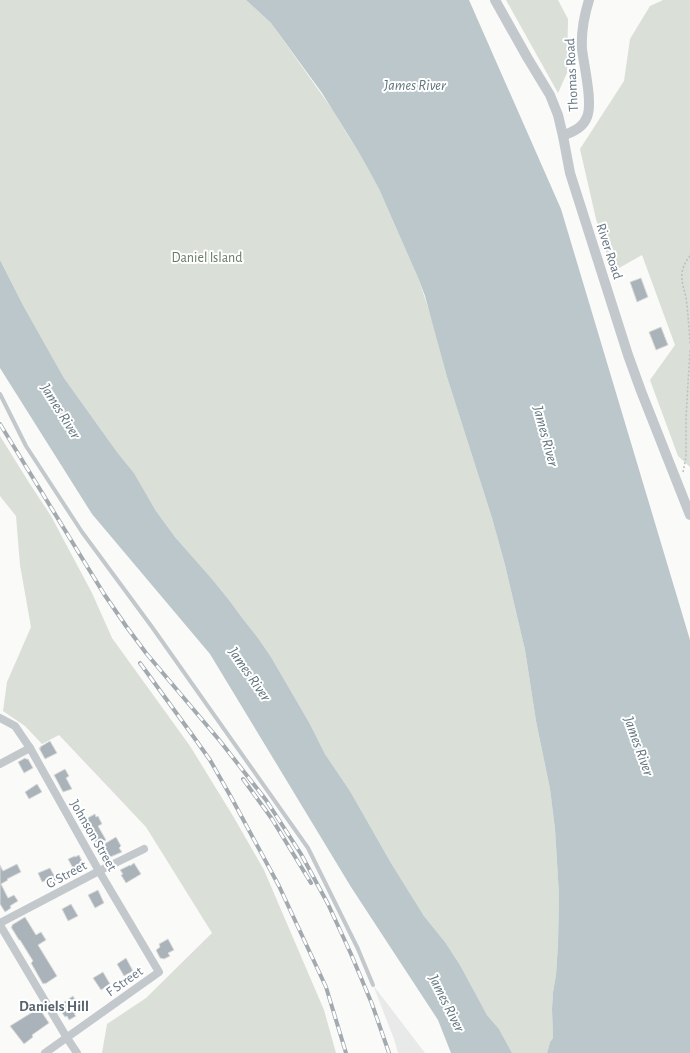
<svg xmlns="http://www.w3.org/2000/svg" width="690" height="1053" font-family="'Alegreya Sans',sans-serif">
	<style>
		.built { fill: #e8e9e9 }
		.green { fill: #dadfd7 }
		.water { fill: #bbc7cb }
		.building { fill: #aab3b9; stroke: #dcdcda }
		.lines { fill: none; stroke-linecap: round; stroke-linejoin: round }
		.path { stroke: #bbbfc2; stroke-width: 1.5; stroke-dasharray: 2 2; stroke-linecap: butt }
		.service { stroke: #c3c8cc; stroke-width: 4 }
		.minor { stroke: #c3c8cc; stroke-width: 8 }
		.tertiary { stroke: #c3c8cc; stroke-width: 10 }
		.rail-casing { stroke: #a2aab0; stroke-width: 4 }
		.rail { stroke: #fff; stroke-width: 2.5; stroke-dasharray: 8; stroke-linecap: butt }
		.labels { text-anchor: middle; stroke-width: 4; stroke-linejoin: round; paint-order: stroke }
		.street-label { font-size: 14px; fill: #657683; stroke: #fff }
		.park-label { font-size: 14px; fill: #687a64; stroke: #fff }
		.water-label { font-size: 15px; font-style: italic; fill: #60757c; stroke: #fff }
		.neighbourhood-label { font-size: 15px; font-weight: bold; fill: #57646e; stroke: #fff }
	</style>
	<rect width="100%" height="100%" fill="#fafaf8"/>
	<polygon class="built" points="373,985 425,1053 398,1053 394,1039"/>
	<g class="green">
		<polygon points="0,0 246,0 271,23 332,109 347,134 358,151 367,167 379,189 419,280 432,320 447,377 492,518 505,565 525,650 536,721 550,789 555,829 559,895 558,944 556,975 553,992 552,1009 553,1038 550,1042 547,1053 512,1053 499,1029 487,1015 460,965 445,942 424,916 391,863 350,791 325,754 310,724 271,657 258,638 243,619 229,600 212,579 175,537 156,511 134,473 117,452 64,378 24,307 0,260"/>
		<polygon points="506,0 558,0 568,19 567,73 558,93"/>
		<polygon points="663,0 690,0 690,467 678,456 650,380 675,345 642,255 612,272 596,219 580,149 624,81 630,39 650,6"/>
		<polygon points="0,436 28,481 51,516 92,593 112,638 190,746 233,816 264,870 324,1010 336,1053 102,1053 107,1024 146,998 212,933 146,827 59,735 42,744 25,726 3,711 7,682 31,627 20,565 16,516 0,496"/>
	</g>
	<g class="water">
		<polygon points="246,0 469,0 561,209 690,640 690,1053 547,1053 550,1042 553,1038 552,1009 553,992 556,975 558,944 559,895 555,829 550,789 536,721 525,650 505,565 492,518 447,377 425,296 419,280 379,189 367,167 358,151 322,93 271,23"/>
		<polygon points="0,260 24,307 64,378 117,452 134,473 156,511 175,537 212,579 229,600 243,619 258,638 271,657 310,724 325,754 350,791 391,863 424,916 445,942 460,965 487,1015 499,1029 512,1053 451,1053 438,1020 351,887 210,654 92,514 0,368"/>
	</g>
	<g class="building">
		<polygon points="641,278 648,297 637,302 630,282"/>
		<polygon points="661,327 668,345 656,350 649,332"/>
		<polygon points="50,741 57,753 45,759 39,748 41,748 40,747"/>
		<polygon points="25,758 26,759 28,759 33,768 24,773 18,762"/>
		<polygon points="65,769 69,776 66,778 72,789 63,792 54,775"/>
		<polygon points="37,784 42,792 29,799 25,792"/>
		<polygon points="95,814 96,817 98,816 102,824 98,826 106,840 95,845 93,841 91,841 80,822"/>
		<polygon points="116,837 121,846 119,848 122,852 108,858 101,846"/>
		<polygon points="79,855 85,867 75,872 68,859 75,856 75,857"/>
		<polygon points="134,863 141,874 126,883 121,875 123,874 120,870 130,865 130,866"/>
		<polygon points="17,864 21,872 7,879 8,880 1,884 8,898 14,895 18,901 10,906 11,908 5,912 0,904 0,865 3,871"/>
		<polygon points="50,868 56,879 56,881 48,884 45,881 42,882 38,873"/>
		<polygon points="98,890 104,903 95,908 88,895"/>
		<polygon points="71,904 78,916 68,921 62,909"/>
		<polygon points="25,917 36,935 41,932 46,940 38,945 57,976 45,984 45,983 43,984 31,963 33,961 20,940 19,940 11,927 12,927 12,925"/>
		<polygon points="168,939 174,950 168,953 170,956 164,959 160,958 156,950 160,947 159,944"/>
		<polygon points="126,958 133,971 124,976 117,964"/>
		<polygon points="103,972 110,984 101,990 93,978"/>
		<polygon points="73,996 81,1010 74,1014 76,1016 69,1020 67,1016 65,1017 60,1010 62,1009 60,1005"/>
		<polygon points="39,1008 49,1023 32,1035 33,1037 24,1044 10,1026"/>
	</g>
	<g class="lines">
		<g class="path">
			<path d="M690 256C686 261 683 266 682 273 681 281 684 289 686 297 688 313 689 328 690 344"/>
			<polyline points="683,472 686,457 686,418 690,350"/>
		</g>
		<polyline class="service" points="0,394 26,446 82,532 152,627 308,848 358,949 373,985"/>
		<g class="minor">
			<polyline points="0,718 15,726 30,748 99,871 159,972 45,1053"/>
			<polyline points="0,764 30,748"/>
			<polyline points="0,923 99,871 144,849"/>
			<polyline points="0,925 67,1038 77,1053"/>
		</g>
		<g class="tertiary">
			<polyline points="495,0 527,57 550,95 558,115 563,136 570,173 628,355 641,391 690,515"/>
			<path d="M563 136C573 131 583 128 587 117 593 103 584 66 582 49 581 32 584 16 589 0"/>
		</g>
		<g class="rail-casing">
			<g id="rail">
				<polyline points="0,424 104,594 126,626 146,653 220,741 266,800 301,854 328,904 351,954 372,1004 389,1053"/>
				<polyline points="140,663 193,736 210,760 231,797 279,886 326,987 346,1053"/>
				<polyline points="243,779 272,819 311,883"/>
			</g>
		</g>
		<use href="#rail" class="rail"/>
	</g>
	<g class="labels">
		<g class="street-label">
			<text transform="translate(571 75) rotate(-93)" y="5">Thomas Road</text>
			<text transform="translate(610 251) rotate(72)" y="5">River Road</text>
			<text transform="translate(94 835) rotate(60)" y="5">Johnson Street</text>
			<text transform="translate(66 874) rotate(-28)" y="5">G Street</text>
			<text transform="translate(124 981) rotate(-35)" y="5">F Street</text>
		</g>
		<g class="park-label">
			<text x="207" y="262">Daniel Island</text>
		</g>
		<g class="water-label">
			<text x="415" y="90">James River</text>
			<text transform="translate(61 411) rotate(58)" y="5">James River</text>
			<text transform="translate(546 436) rotate(75)" y="5">James River</text>
			<text transform="translate(250 674) rotate(55)" y="5">James River</text>
			<text transform="translate(639 746) rotate(70)" y="5">James River</text>
			<text transform="translate(447 1003) rotate(63)" y="5">James River</text>
		</g>
		<g class="neighbourhood-label">
			<text x="54" y="1011">Daniels Hill</text>
		</g>
	</g>
</svg>
